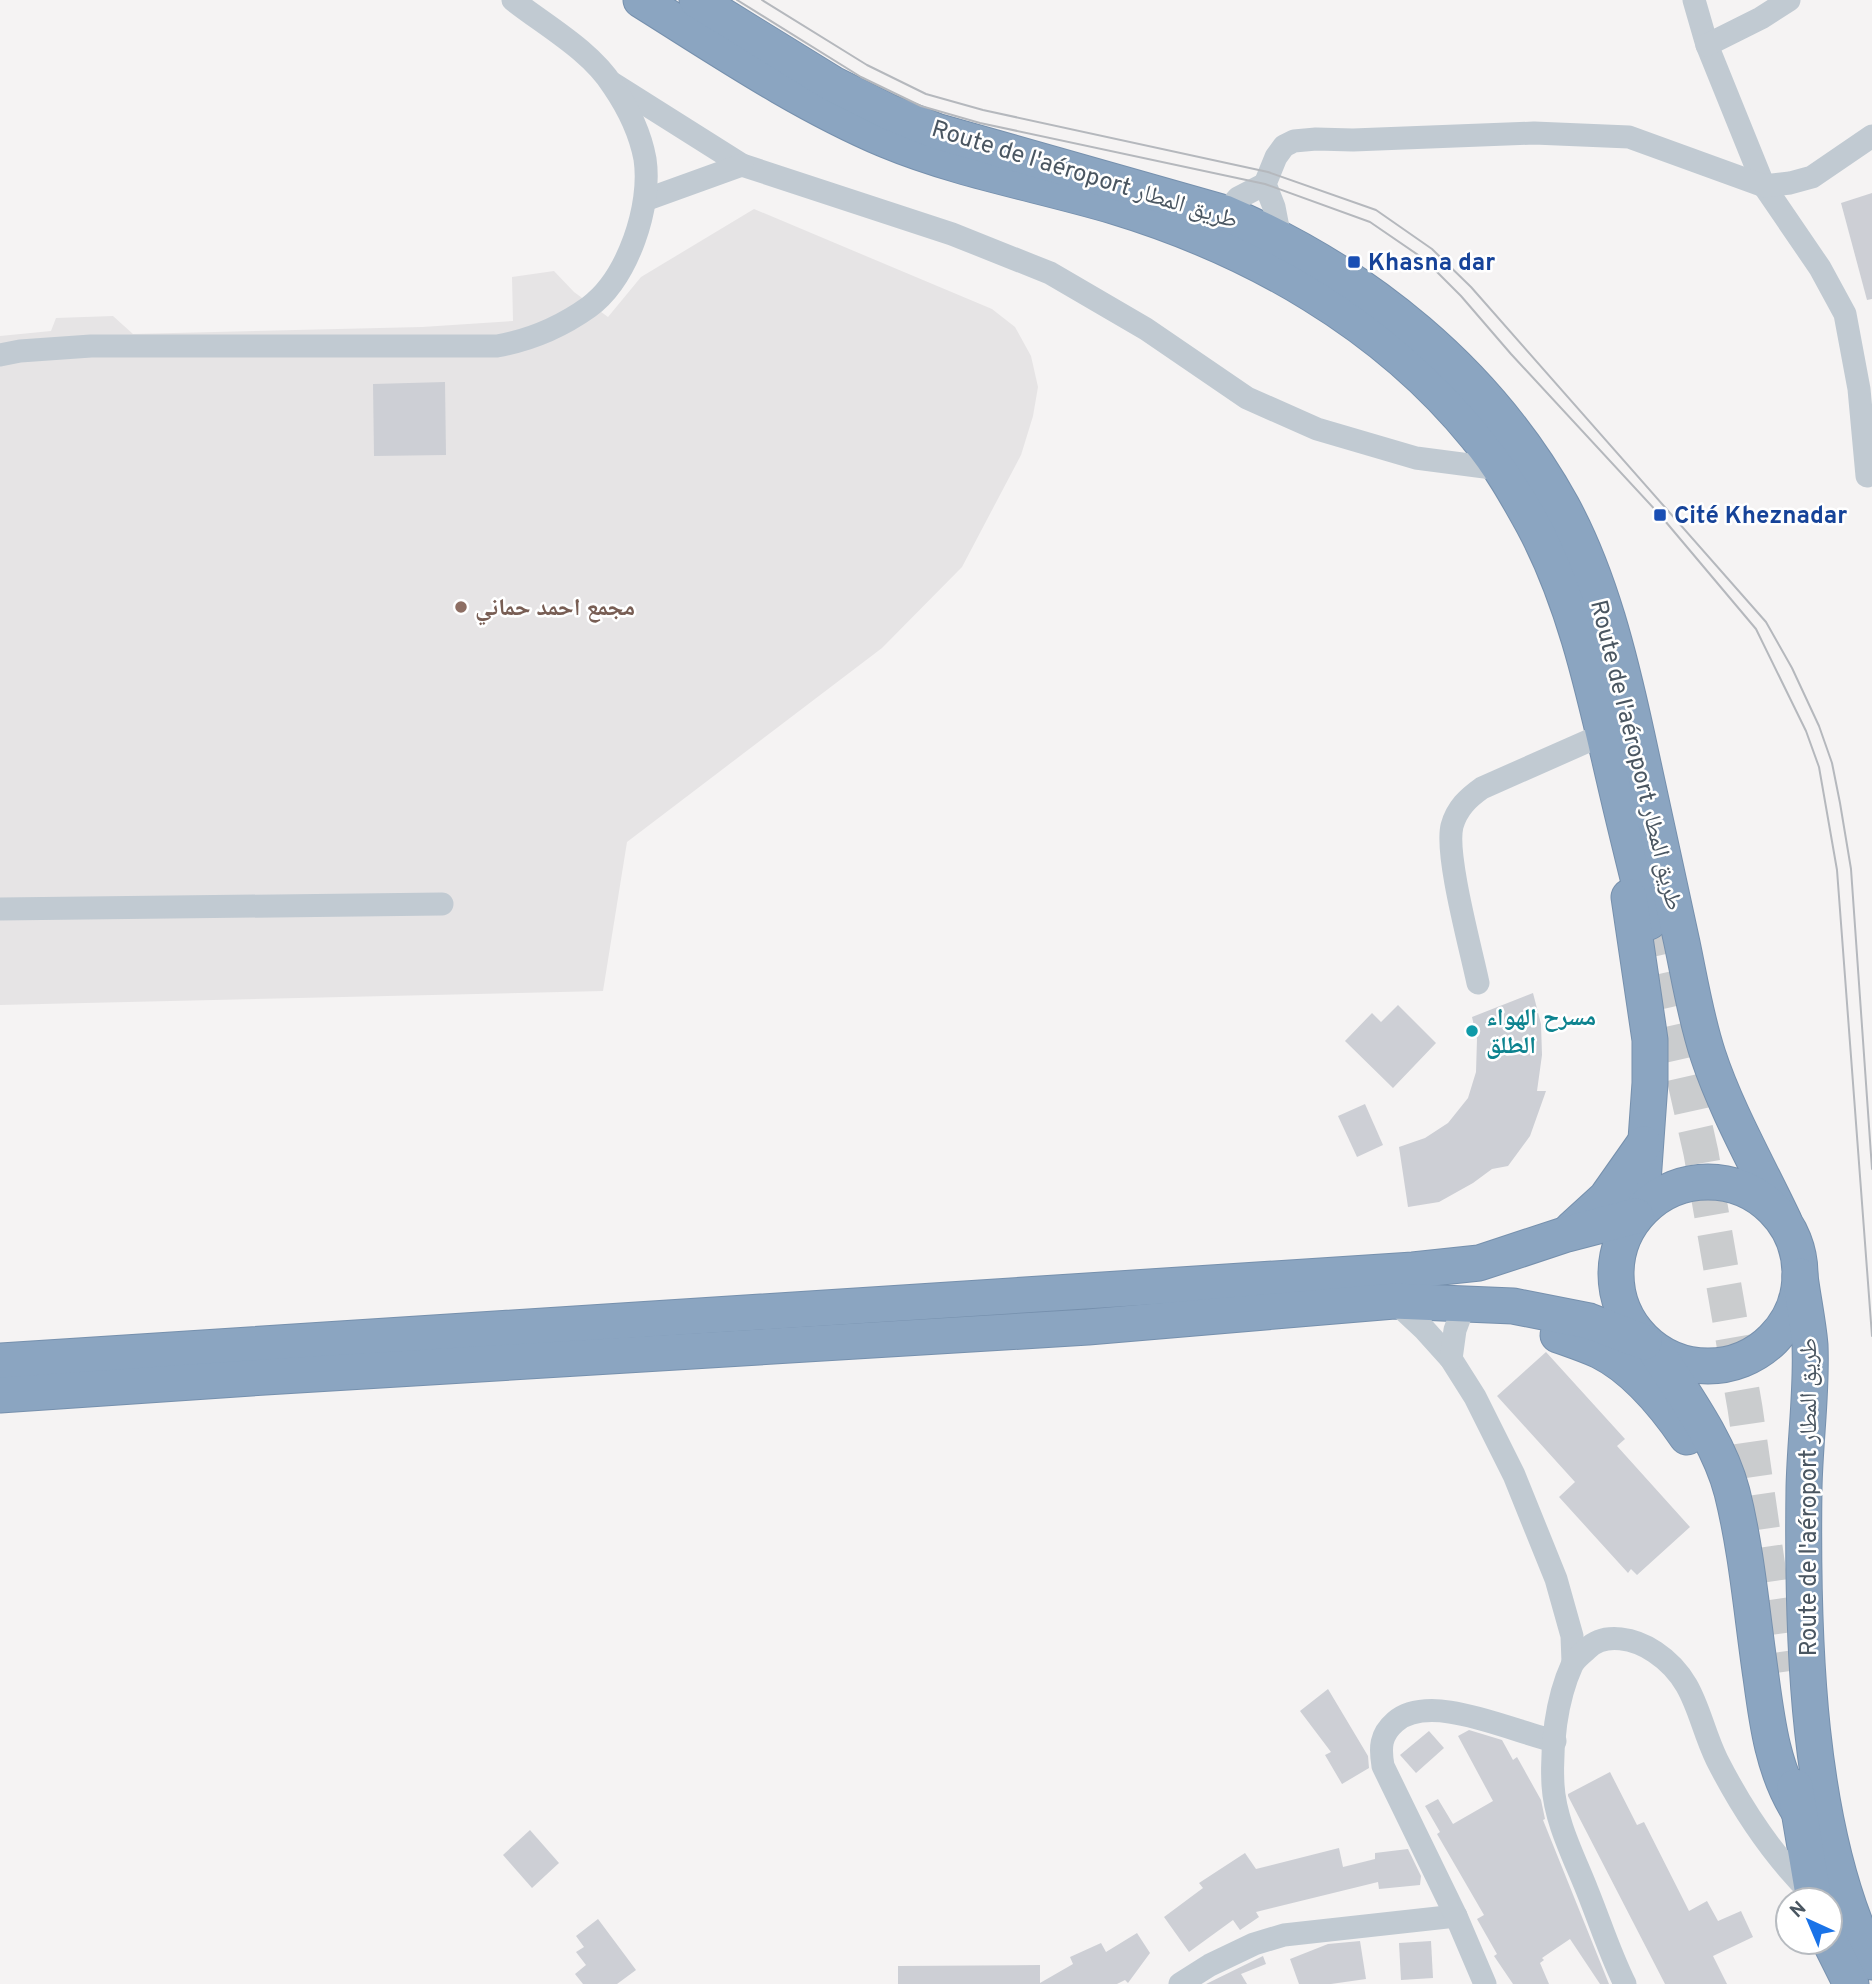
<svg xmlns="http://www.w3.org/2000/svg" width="1872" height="1984" font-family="Overpass,'Noto Naskh Arabic',sans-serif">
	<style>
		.education { fill: #e6e4e5 }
		.building { fill: #cdcfd5 }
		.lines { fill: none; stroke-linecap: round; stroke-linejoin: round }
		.highway-tunnel { stroke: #caccce; stroke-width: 35; stroke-dasharray: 35 18; stroke-linecap: butt }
		.highway-casing { stroke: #7690ad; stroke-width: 37 }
		.minor { stroke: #c1cad2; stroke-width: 23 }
		.highway { stroke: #8ba5c1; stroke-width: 35 }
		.tram { stroke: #b5b8bd; stroke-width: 2 }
		.transit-dot { fill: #1a4fb4; stroke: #fff; stroke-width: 2.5 }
		.education-dot { fill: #8d6e63; stroke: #fff; stroke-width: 2.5 }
		.culture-dot { fill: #0f9aa8; stroke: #fff; stroke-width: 2.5 }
		.labels { text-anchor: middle; stroke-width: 5; stroke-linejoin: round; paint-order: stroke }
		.street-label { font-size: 24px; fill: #4a5661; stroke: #fff }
		.transit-label { font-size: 24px; font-weight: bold; fill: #164399; stroke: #fff; text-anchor: start }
		.education-label { font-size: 24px; font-weight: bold; fill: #785e54; stroke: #fff; text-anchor: start }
		.culture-label { font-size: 24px; font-weight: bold; fill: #0d838f; stroke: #fff; text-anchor: start }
	</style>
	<rect width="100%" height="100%" fill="#f5f3f3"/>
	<polygon class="education" points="754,209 992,309 1015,327 1031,356 1038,387 1033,416 1021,455 962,567 882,648 627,842 603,991 0,1005 0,336 51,331 56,318 113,316 133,334 422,327 513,321 512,277 554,271 574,292 608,317 641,277"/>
	<g class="building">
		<polygon points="1872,193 1872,299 1867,300 1841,203"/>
		<polygon points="445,382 446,455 374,456 373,384"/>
		<polygon points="1533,993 1541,1024 1542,1055 1537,1091 1546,1091 1530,1136 1508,1166 1492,1169 1473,1183 1439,1202 1408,1207 1399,1147 1425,1138 1448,1123 1468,1098 1476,1072 1477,1039 1472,1017"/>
		<polygon points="1398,1005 1436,1043 1393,1088 1345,1041 1372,1013 1381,1022"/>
		<polygon points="1365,1104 1383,1145 1357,1157 1338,1116"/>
		<polygon points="1546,1352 1625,1439 1617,1446 1690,1527 1637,1575 1631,1569 1628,1573 1559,1497 1575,1482 1497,1396"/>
		<polygon points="1328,1689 1368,1756 1369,1768 1342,1784 1325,1755 1331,1752 1300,1711"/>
		<polygon points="1469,1730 1502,1740 1513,1760 1517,1757 1541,1800 1545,1819 1543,1820 1609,1984 1600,1984 1570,1939 1542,1958 1544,1960 1540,1963 1549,1984 1513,1984 1494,1956 1497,1954 1477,1919 1484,1915 1437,1834 1440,1832 1425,1806 1438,1799 1453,1824 1493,1801 1458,1736"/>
		<polygon points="1429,1731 1444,1748 1416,1773 1400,1755"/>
		<polygon points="1610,1772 1637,1825 1644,1822 1689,1911 1707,1901 1718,1921 1741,1911 1753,1937 1713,1956 1727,1984 1665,1984 1568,1796 1568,1794"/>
		<polygon points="530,1830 559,1863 532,1888 503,1855"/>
		<polygon points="1339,1848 1343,1867 1375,1859 1375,1853 1408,1849 1421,1876 1420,1885 1379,1889 1378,1882 1256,1912 1259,1917 1240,1930 1233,1920 1189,1952 1164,1917 1203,1888 1199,1883 1245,1853 1256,1869"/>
		<polygon points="598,1919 636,1970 617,1984 583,1984 575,1974 586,1965 576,1952 584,1947 576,1936"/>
		<polygon points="1137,1933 1150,1953 1128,1983 1125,1980 1117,1984 898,1984 898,1966 1040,1965 1040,1983 1073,1964 1070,1957 1101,1943 1106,1952"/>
		<polygon points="1360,1941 1366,1979 1331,1984 1299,1984 1290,1959 1328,1944"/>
		<polygon points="1431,1941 1433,1978 1401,1980 1399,1943"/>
		<polygon points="1263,1956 1266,1964 1241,1974 1247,1984 1206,1984"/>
	</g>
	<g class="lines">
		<polyline class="highway-tunnel" points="1649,922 1701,1153 1745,1408 1783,1672"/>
		<g class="highway-casing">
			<g id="highway">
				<path d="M641 0C721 50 799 103 886 140 958 170 1038 184 1113 206 1252 248 1385 323 1477 437 1499 463 1517 495 1533 524 1575 602 1594 692 1614 778 1625 826 1637 874 1649 922"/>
				<path d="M697 0 833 84 889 112 936 131 1225 213C1364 272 1488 372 1562 506 1600 576 1620 658 1637 736 1652 805 1667 874 1682 943 1690 981 1696 1019 1708 1055 1726 1110 1759 1168 1784 1221"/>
				<polyline points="1629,897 1650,1040 1650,1083 1641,1210"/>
				<circle cx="1708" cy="1274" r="92"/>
				<polyline points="1572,1229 1606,1198 1644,1144"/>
				<path d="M1800 1276C1803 1299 1808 1322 1810 1345 1812 1392 1805 1440 1804 1488 1802 1634 1806 1830 1872 1962"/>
				<path d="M1558 1335C1572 1340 1587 1345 1600 1351 1636 1369 1665 1405 1687 1437"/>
				<path d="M1656 1351C1684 1395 1719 1442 1732 1492 1747 1552 1752 1616 1761 1677 1767 1722 1773 1770 1798 1810"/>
				<polyline points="0,1361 1413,1270 1479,1263 1567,1234 1636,1216"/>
				<polyline points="0,1395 265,1377 1088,1327 1394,1301 1513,1306 1589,1321 1644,1342"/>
				<polyline points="1795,1787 1814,1900"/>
				<polyline points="1830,1942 1851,1984"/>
			</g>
		</g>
		<g class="minor">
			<polyline points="1694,0 1707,45 1764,186 1820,268 1845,314 1859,389 1867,476"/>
			<polyline points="1707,45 1761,18 1789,0"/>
			<polyline points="612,83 742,165 952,234 1050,273 1146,329 1247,398 1317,429 1416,458 1500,469"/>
			<polyline points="645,200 742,165"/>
			<polyline points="1225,213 1238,198 1265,184"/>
			<polyline points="1280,238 1274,207 1265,184 1276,157 1284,146 1294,141 1316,139 1353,140 1534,133 1629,137 1764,186 1790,183 1812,177 1872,136"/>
			<path d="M0 355 20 351 91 346H497C531 340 561 327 589 307 628 278 652 206 645 159 640 132 628 108 613 86 590 50 546 26 513 0"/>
			<polyline points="0,909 442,904"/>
			<path d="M1478 983C1471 949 1445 855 1452 826 1457 808 1468 798 1482 788L1604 734"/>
			<polyline points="1394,1301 1424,1329 1451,1359 1475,1397 1514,1475 1556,1579 1572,1636 1573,1662"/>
			<polyline points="1451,1359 1455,1330 1465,1303"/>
			<polyline points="1180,1984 1210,1965 1254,1944 1284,1935 1456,1916"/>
			<path d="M1485 1984 1456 1916 1383 1766C1380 1748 1380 1735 1395 1722 1430 1691 1513 1732 1555 1741"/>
			<path d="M1625 1984C1610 1954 1600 1922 1587 1890 1574 1857 1555 1821 1553 1785 1551 1746 1556 1700 1572 1665 1575 1659 1582 1654 1587 1649 1605 1631 1636 1639 1655 1652 1697 1680 1697 1719 1717 1760 1742 1809 1773 1856 1812 1894"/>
		</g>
		<use href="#highway" class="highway"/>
		<g class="tram">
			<polyline points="737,0 861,77 921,106 980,123 1265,184 1370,222 1424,259 1461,296 1511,354 1660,515 1756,629 1806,731 1819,767 1837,870 1872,1336"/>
			<polyline points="762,0 867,65 926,94 983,110 1268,172 1376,210 1432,249 1471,287 1766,622 1792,668 1819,726 1832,763 1840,803 1851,869 1872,1169"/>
		</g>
	</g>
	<g class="transit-dot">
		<rect x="1347" y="255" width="14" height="14" rx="3.5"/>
		<rect x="1653" y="508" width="14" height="14" rx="3.5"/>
	</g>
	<circle class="education-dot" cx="461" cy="607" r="7"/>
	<circle class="culture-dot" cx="1472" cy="1031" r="7"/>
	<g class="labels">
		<g class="street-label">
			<text transform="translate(1085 174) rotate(17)" y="8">Route de l'aéroport طريق المطار</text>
			<text transform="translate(1637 755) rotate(76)" y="8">Route de l'aéroport طريق المطار</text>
			<text transform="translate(1808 1497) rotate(-90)" y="8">Route de l'aéroport طريق المطار</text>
		</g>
		<g class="transit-label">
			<text x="1368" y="270">Khasna dar</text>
			<text x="1674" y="523">Cité Kheznadar</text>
		</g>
		<g class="education-label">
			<text x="475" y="615">مجمع احمد حماني</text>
		</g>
		<g class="culture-label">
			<text x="1486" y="1025">مسرح الهواء<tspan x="1486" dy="28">الطلق</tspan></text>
		</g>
	</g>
	<g transform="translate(1809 1921) rotate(316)"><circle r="33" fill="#ffffff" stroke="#b7bbc0" stroke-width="2"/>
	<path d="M0-5L12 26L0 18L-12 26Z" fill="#1a73e8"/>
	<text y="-10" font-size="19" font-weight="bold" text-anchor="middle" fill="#4a5661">N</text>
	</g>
</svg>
